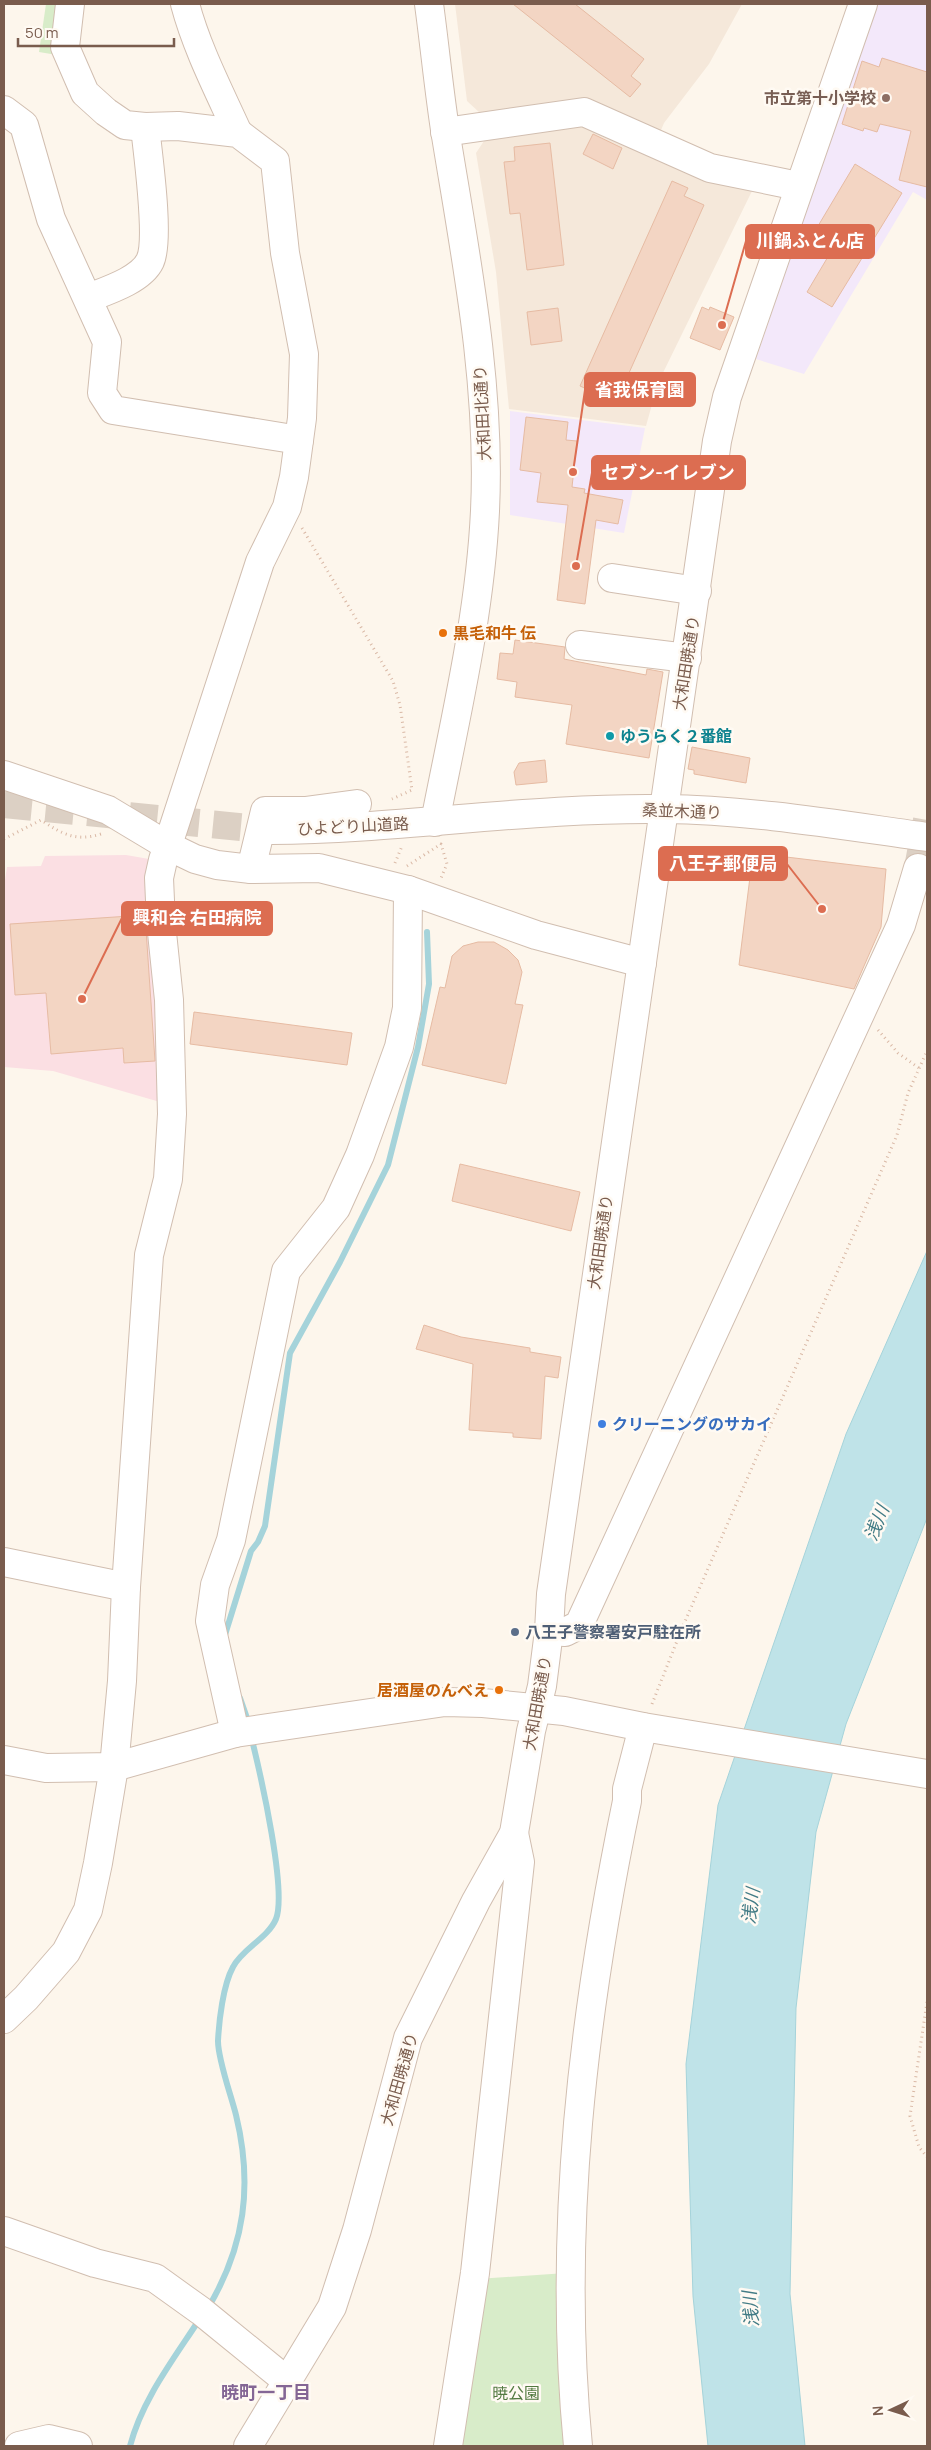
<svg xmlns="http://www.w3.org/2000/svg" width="931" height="2450" font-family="Manrope,'Noto Sans JP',sans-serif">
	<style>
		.residential { fill: #f5e8da }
		.education { fill: #f3e8fa }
		.medical { fill: #fbdfe3 }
		.green { fill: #d8ecc9 }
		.water { fill: #bfe3e8; stroke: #a5d3da }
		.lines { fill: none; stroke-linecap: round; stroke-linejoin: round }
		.stream { stroke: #a5d3da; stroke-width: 6 }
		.building { fill: #f3d5c3; stroke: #e6bba3 }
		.minor-tunnel { stroke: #dcd0c4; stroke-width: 28; stroke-dasharray: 28 14; stroke-linecap: butt }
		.minor-casing { stroke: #d1beb0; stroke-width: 30 }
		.path { stroke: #d9b8a5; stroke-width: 3; stroke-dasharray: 1 4; stroke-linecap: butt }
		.minor { stroke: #fff; stroke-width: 28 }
		.education-dot { fill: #8d6e63; stroke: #fffaf3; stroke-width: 2 }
		.food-dot { fill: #e8710a; stroke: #fffaf3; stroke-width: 2 }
		.culture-dot { fill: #0f9aa8; stroke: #fffaf3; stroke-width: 2 }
		.shop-dot { fill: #3f7fe0; stroke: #fffaf3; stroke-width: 2 }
		.service-dot { fill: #5c6f8a; stroke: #fffaf3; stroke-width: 2 }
		.labels { text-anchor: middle; stroke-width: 5; stroke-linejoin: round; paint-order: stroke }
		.education-label { font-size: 16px; font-weight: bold; fill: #785e54; stroke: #fffaf3; text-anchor: end }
		.street-label { font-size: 16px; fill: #7a5c4d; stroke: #fffaf3 }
		.food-label { font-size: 16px; font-weight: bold; fill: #c56008; stroke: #fffaf3; text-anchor: start }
		.culture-label { font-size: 16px; font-weight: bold; fill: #0d838f; stroke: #fffaf3; text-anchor: start }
		.shop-label { font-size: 16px; font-weight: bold; fill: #366cbe; stroke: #fffaf3; text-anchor: start }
		.service-label { font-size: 16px; font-weight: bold; fill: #4e5e75; stroke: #fffaf3; text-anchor: start }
		.park-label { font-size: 16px; fill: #537a41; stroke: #fffaf3 }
		.water-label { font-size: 18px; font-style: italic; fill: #437c86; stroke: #fffaf3 }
		.neighbourhood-label { font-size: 18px; font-weight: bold; fill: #846695; stroke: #fffaf3 }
		.leader { fill: none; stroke: #dc6d51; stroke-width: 2 }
		.callout-dot { fill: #dc6d51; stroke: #fffaf3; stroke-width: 2 }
		.callout { fill: #dc6d51; stroke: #dc6d51; stroke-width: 2 }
		.callout-label { font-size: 18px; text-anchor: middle; font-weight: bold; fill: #fff }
	</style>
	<rect width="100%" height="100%" fill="#fdf6ec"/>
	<polygon class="residential" points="455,4 742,4 709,64 664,123 651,154 709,182 752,191 658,383 646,426 509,409 496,272 476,153 484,141 480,113 467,101"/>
	<g class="education">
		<polygon points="876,4 927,4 927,200 913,192 804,374 756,359"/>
		<polygon points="510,411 645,428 624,533 510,515"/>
	</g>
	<polygon class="medical" points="126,855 149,859 155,945 160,1102 53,1071 4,1067 4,886 7,867 41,866 45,856"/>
	<g class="green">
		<polygon points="46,4 70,4 69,57 39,52"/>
		<polygon points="566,2273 573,2446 457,2446 477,2279"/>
	</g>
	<polygon class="water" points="927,1251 927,1518 846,1724 816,1832 796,2008 790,2294 805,2446 708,2446 693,2296 686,2064 718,1805 846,1434"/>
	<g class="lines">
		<g class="stream">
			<polyline points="224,1638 251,1551 258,1542 265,1526 290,1353 340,1262 388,1165 418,1047 429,984 427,932"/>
			<polyline points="240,1698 248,1721"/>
			<path d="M208 2308C245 2246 253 2185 236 2115 231 2095 218 2060 218 2041 219 2021 223 1985 233 1967 242 1949 268 1938 276 1919 287 1891 261 1777 253 1744"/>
			<path d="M130 2446C142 2400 173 2360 199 2320"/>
		</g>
	</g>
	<g class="building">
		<polygon points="513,4 575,4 644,59 631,76 641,84 630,97"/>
		<polygon points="882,58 927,72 927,187 899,180 911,131 880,124 877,132 864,128 863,131 842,124 862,61 879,67"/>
		<polygon points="593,134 622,148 613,169 583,154"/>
		<polygon points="550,143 564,265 527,270 520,213 510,214 504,162 515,161 514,147"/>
		<polygon points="855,164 902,193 832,307 807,292 835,245 829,242 833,235 818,226"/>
		<polygon points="672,181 688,188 684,196 704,205 616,402 580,386"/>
		<polygon points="702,307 709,310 710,307 734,317 720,350 690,338"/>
		<polygon points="558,308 562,341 531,345 527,312"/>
		<polygon points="526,417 568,422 566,440 577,441 572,487 585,489 584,493 623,500 618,524 596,520 585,604 557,600 568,505 537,502 541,473 520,470"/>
		<polygon points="515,640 565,647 564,659 646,675 647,669 663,672 649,758 566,744 572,705 515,697 517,682 497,679 500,653 513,654"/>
		<polygon points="692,747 750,758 746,783 694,774 694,770 688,769"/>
		<polygon points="545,760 547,782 516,785 514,772 519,763"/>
		<polygon points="753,853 886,869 881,927 854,989 739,965"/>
		<polygon points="145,915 155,1061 124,1063 123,1048 51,1054 46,993 15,995 10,924"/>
		<polygon points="478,942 494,942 508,950 518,960 522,972 515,1004 523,1005 506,1084 422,1065 440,987 445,988 452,956 463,946"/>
		<polygon points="194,1012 352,1033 347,1065 190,1044"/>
		<polygon points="460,1164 580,1192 571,1231 452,1201"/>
		<polygon points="424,1325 461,1337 530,1348 530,1352 561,1357 558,1378 545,1376 541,1439 513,1437 513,1433 469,1430 473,1364 416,1349"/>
	</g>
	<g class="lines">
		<g class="minor-tunnel">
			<polyline points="4,804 271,830"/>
			<polyline points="918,868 927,820"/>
		</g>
		<g class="minor-casing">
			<g id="minor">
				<path d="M185 4C197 49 219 91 238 133"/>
				<path d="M429 4C435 48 439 92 446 136 466 259 491 384 485 511 480 616 455 719 435 822"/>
				<polyline points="4,110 24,125 51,219 107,342 102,393 113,410 299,440"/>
				<polyline points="445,132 584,112 710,168 798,186"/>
				<path d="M88 298C106 291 141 280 150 261 160 240 148 155 145 127"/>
				<polyline points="612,578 697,591"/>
				<polyline points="580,645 687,658"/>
				<polyline points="4,775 108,810 168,846 195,859 217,865 251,869 319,868 408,890 536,935 642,963"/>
				<path d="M271 830C402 829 532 807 664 809 752 810 840 825 927 837"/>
				<polyline points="251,869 265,811 305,811 357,804"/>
				<polyline points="4,1562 126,1587"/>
				<polyline points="549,1631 565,1632 579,1625 901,925 918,868"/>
				<polyline points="235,1733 210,1621 215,1585 231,1540 286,1271 336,1208 360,1155 399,1047 407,1008 408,890"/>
				<polyline points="4,1760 46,1768 114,1767 235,1733 445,1702 483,1703 564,1711 643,1727 927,1774"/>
				<polyline points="4,2019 26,1998 66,1952 88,1910 98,1863 114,1767 122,1681 126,1587 149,1255 168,1179 172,1114 169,1000 161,923 159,878 163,860 260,562 287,507 294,477 302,418 304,354 285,253 275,161 238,133 178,126 145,127 125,125 106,112 85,93 65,47 70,4"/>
				<polyline points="4,2231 95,2263 155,2278 201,2311 287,2381"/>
				<polyline points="19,2446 49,2439 78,2446"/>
				<polyline points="248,2446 332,2307 357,2230 408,2038 476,1901 514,1833 531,1731 542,1686 549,1631 551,1594 717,441 727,397 863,4"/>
				<polyline points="448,2446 475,2273 520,1862 514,1833"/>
				<path d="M578 2446C557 2229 583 2014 627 1801V1789L643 1727"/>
			</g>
		</g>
		<g class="path">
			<polyline points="302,528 393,681 400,705 412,790 392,799"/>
			<path d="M4 839 41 820C62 834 76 842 101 834"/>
			<polyline points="395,863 402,846"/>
			<polyline points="407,866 441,844 447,864 441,878"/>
			<polyline points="878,1030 898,1053 919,1068"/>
			<polyline points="652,1704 683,1626 897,1135 908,1093 927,1051"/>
			<polyline points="927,2002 910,2116 919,2147 927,2157"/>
		</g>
		<use href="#minor" class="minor"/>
	</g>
	<circle class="education-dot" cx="886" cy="98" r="5"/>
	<g class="food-dot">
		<circle cx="443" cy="633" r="5"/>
		<circle cx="499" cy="1690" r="5"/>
	</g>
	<circle class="culture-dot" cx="610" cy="736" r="5"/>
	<circle class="shop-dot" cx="602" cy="1424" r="5"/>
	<circle class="service-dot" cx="515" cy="1632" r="5"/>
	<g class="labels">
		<g class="education-label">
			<text x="876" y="104">市立第十小学校</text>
		</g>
		<g class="street-label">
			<text transform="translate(482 413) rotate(-93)" y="6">大和田北通り</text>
			<text transform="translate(686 663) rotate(-81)" y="6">大和田暁通り</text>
			<text transform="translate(682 811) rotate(2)" y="6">桑並木通り</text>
			<text transform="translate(353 826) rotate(-3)" y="6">ひよどり山道路</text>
			<text transform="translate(600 1242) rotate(-82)" y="6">大和田暁通り</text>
			<text transform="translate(537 1703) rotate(-80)" y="6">大和田暁通り</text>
			<text transform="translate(399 2079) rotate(-74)" y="6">大和田暁通り</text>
		</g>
		<g class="food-label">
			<text x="453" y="639">黒毛和牛 伝</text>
			<text x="489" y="1696" text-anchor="end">居酒屋のんべえ</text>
		</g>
		<g class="culture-label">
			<text x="620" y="742">ゆうらく２番館</text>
		</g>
		<g class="shop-label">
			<text x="612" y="1430">クリーニングのサカイ</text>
		</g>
		<g class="service-label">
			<text x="525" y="1638">八王子警察署安戸駐在所</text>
		</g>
		<g class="park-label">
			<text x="516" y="2399">暁公園</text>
		</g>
		<g class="water-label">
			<text transform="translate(877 1523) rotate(-68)" y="6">浅川</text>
			<text transform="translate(751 1906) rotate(-82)" y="6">浅川</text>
			<text transform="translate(751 2309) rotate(-95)" y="6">浅川</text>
		</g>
		<g class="neighbourhood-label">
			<text x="266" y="2399">暁町一丁目</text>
		</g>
	</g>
	<path class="leader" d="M722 325L746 241M573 472L585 390M576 566L592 473M822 909L787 864M82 999L122 918"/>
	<g class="callout-dot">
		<circle cx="722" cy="325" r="5"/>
		<circle cx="573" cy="472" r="5"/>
		<circle cx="576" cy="566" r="5"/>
		<circle cx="822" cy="909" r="5"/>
		<circle cx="82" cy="999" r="5"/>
	</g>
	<g class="callout">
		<rect x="746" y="225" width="128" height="33" rx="5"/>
		<rect x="585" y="373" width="110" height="33" rx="5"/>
		<rect x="592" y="456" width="153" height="33" rx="5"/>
		<rect x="659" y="847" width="128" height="33" rx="5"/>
		<rect x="122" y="902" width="150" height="33" rx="5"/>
	</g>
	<g class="callout-label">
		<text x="810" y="247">川鍋ふとん店</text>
		<text x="640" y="396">省我保育園</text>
		<text x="668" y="479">セブン-イレブン</text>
		<text x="723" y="870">八王子郵便局</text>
		<text x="197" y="924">興和会 右田病院</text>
	</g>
	<rect width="931" height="2450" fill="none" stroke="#7a5c4d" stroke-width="10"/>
	<g transform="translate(891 2410) rotate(266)" stroke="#fffaf3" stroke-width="4" paint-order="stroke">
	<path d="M0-4L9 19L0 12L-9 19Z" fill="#7a5c4d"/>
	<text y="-8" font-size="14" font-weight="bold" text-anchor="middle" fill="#7a5c4d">N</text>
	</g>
	<path d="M18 38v8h156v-8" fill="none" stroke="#7a5c4d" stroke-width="2.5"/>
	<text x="25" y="38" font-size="15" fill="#7a5c4d" stroke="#fffaf3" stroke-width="4" paint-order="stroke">50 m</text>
</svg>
